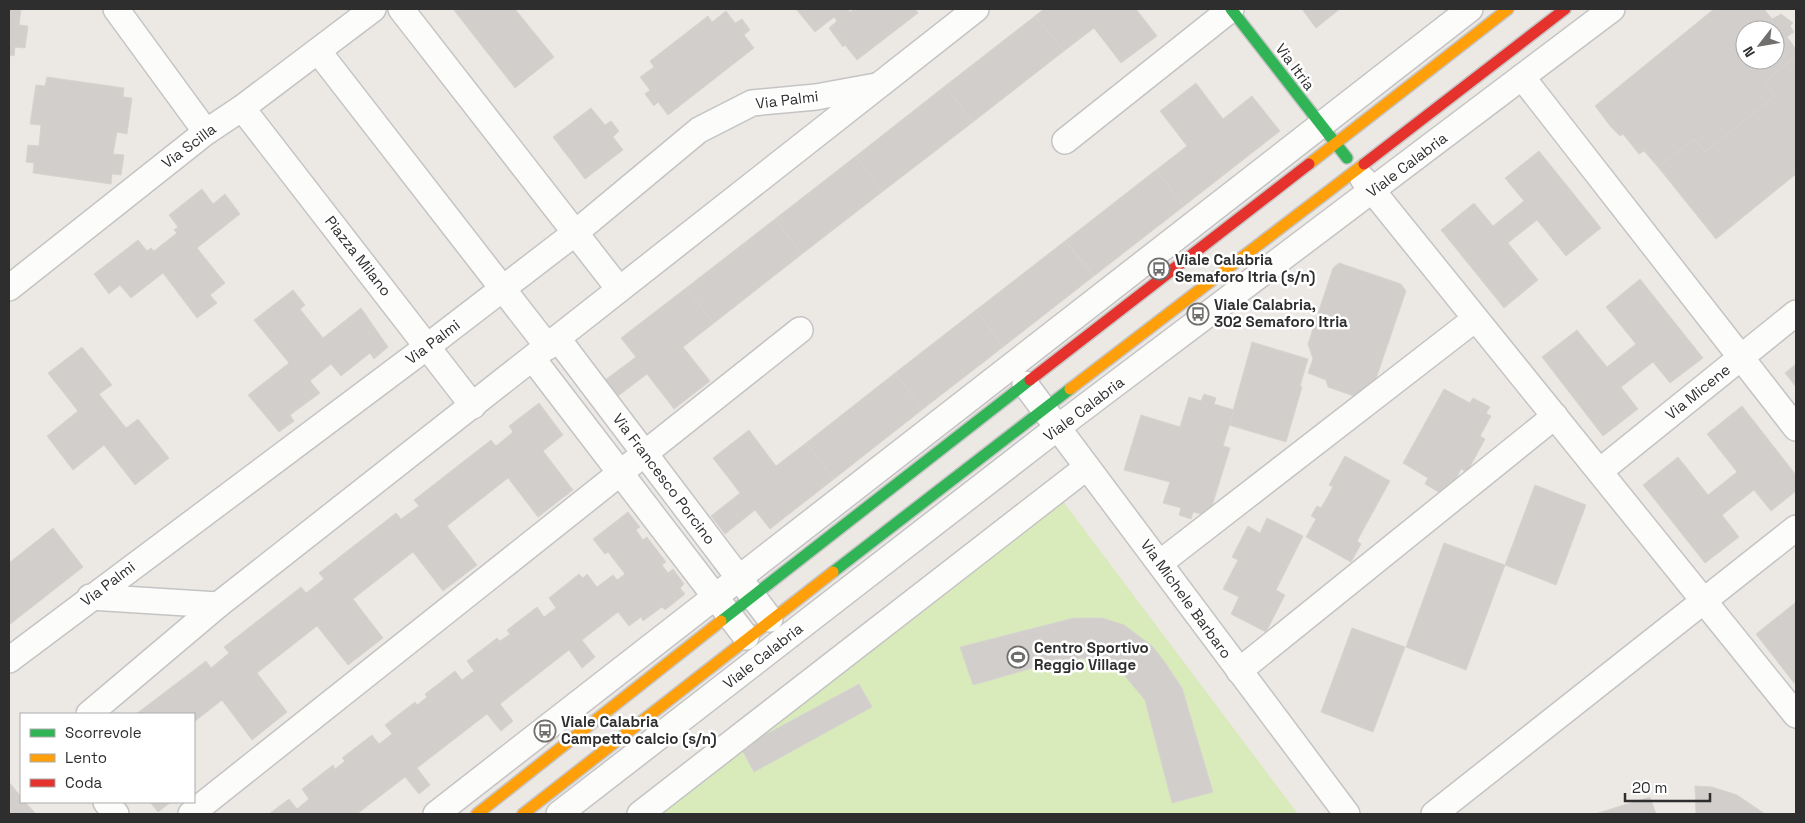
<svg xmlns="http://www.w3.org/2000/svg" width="1805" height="823" font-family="'Space Grotesk',sans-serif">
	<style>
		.pitch { fill: #d9eabb }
		.building { fill: #d1cecb; stroke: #d7d4d0; fill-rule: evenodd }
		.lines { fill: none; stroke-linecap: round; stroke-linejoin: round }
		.street-casing { stroke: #c5c4c5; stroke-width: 28 }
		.fast-casing { stroke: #c5c4c5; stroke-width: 14 }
		.slow-casing { stroke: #c5c4c5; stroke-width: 14 }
		.jam-casing { stroke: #c5c4c5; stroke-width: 14 }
		.street { stroke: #fcfcfb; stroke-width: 25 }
		.fast { stroke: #30b455; stroke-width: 11 }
		.slow { stroke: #ff9f0a; stroke-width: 11 }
		.jam { stroke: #e5322d; stroke-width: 11 }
		.labels { text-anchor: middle; stroke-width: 5; stroke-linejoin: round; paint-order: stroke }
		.street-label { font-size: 15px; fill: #2e2e2e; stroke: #fff }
		.poi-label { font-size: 15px; font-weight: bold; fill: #2e2e2e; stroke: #fff; text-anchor: start }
	</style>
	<rect width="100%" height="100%" fill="#ece8e4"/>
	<polygon class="pitch" points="1062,500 1298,814 652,814"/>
	<g class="building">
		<polygon points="9,9 21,9 19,25 28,26 25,48 15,47 14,56 9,55"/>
		<polygon points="453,9 515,9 554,57 515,88"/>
		<polygon points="796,9 848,9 850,12 854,9 915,9 918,13 857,60 845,45 843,47 829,28 837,21 834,17 815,32"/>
		<polygon points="1044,9 1136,9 1157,36 1121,63 1094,28 1064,51 1035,16"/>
		<polygon points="1302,9 1340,9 1316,28"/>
		<path d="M1714 9H1764L1772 19 1781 14 1793 23 1790 26 1794 32 1787 37 1796 49V56L1765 82 1775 96 1705 152 1694 139 1658 167 1644 151 1639 154 1623 134 1620 136 1611 127 1595 106ZM1745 30H1775V60H1745Z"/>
		<polygon points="726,11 735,23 742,19 750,30 744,35 754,48 668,115 658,102 654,106 645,94 650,90 640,77 654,67 650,61 708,16 712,22"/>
		<polygon points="1035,16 1064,51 973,122 945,86"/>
		<polygon points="1796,56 1796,174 1716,239 1658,167 1694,139 1705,152 1775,96 1765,82"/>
		<polygon points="47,77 124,88 123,97 132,98 127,134 117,132 113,154 124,155 121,175 112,174 111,184 33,173 34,163 26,162 28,145 39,146 41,125 30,124 36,85 45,86"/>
		<polygon points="1196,83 1223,119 1252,96 1280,131 1184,206 1156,170 1187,146 1160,111"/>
		<polygon points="945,86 973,122 882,192 856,156"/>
		<polygon points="591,108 605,125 611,121 619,131 613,137 623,150 585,179 553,137"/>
		<polygon points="1539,151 1601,228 1566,256 1537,220 1508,243 1538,280 1504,308 1441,230 1474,203 1493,226 1524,201 1505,178"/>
		<polygon points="856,156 882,192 802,254 775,219"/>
		<polygon points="1156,170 1184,206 1094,276 1065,241"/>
		<polygon points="202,189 213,204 225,194 240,214 197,248 225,283 210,295 217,303 197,318 163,273 131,298 120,285 109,294 94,274 138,240 147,251 151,248 154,251 177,233 174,230 178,227 169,215"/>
		<polygon points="775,219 802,254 714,323 686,288"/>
		<polygon points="1065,241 1094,276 1003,347 976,310"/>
		<polygon points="1339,263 1401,284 1406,291 1370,396 1365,400 1328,387 1326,380 1308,373 1313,359 1308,344 1333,268"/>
		<polygon points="1640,279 1703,358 1670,383 1653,362 1621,387 1638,409 1603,436 1542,357 1577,330 1607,367 1636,344 1606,307"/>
		<polygon points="686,288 714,323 683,347 710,381 674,409 647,374 618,396 605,380 636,357 621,338"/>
		<polygon points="293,290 305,305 300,309 323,338 361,308 388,347 374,359 370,353 341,376 331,364 310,381 320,393 290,415 294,421 279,432 248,395 289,363 254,320"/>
		<polygon points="976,310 1003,347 923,409 895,373"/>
		<polygon points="1252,342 1308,359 1300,386 1302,387 1286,442 1229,425"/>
		<polygon points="82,347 112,385 99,394 126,428 138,419 169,458 135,485 104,445 73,470 47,436 78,411 48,373"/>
		<polygon points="1796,364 1796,387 1785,373"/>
		<polygon points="895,373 923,409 834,479 806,443"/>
		<polygon points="1444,389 1470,403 1473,398 1490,407 1486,413 1491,416 1480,436 1485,439 1467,472 1461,469 1450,490 1446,487 1442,494 1425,484 1428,478 1403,463"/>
		<polygon points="1204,394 1216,398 1214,404 1234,410 1223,446 1230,448 1209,516 1193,512 1191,519 1179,515 1181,508 1163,503 1170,482 1124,470 1141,415 1180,427 1189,397 1201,401"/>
		<polygon points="539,403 563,435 543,451 573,490 538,517 508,478 447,526 477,565 443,591 413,552 353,599 383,638 348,665 317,626 257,673 287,712 252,740 222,700 194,722 194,714 136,714 206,661 211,668 229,653 224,647 301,587 306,593 324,579 319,573 396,513 401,519 419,506 414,500 491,440 496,446 513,432 509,426"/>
		<polygon points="1742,406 1796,475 1796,491 1771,511 1754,490 1722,515 1739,537 1705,563 1643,485 1678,457 1708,495 1737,472 1707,434"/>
		<polygon points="749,430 776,466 806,443 834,479 770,529 755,510 725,534 711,516 740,493 713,458"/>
		<polygon points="1345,456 1390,481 1357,541 1361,544 1351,562 1306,537 1316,519 1311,516 1317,506 1321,508 1333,487 1329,485"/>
		<polygon points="1535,485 1586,505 1556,585 1505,565"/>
		<polygon points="628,512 640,527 636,530 643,540 647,537 666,562 662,565 668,573 673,569 684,584 680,588 685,594 665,610 662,607 643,621 641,617 629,626 618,612 582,640 595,657 582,668 569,650 500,704 513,721 501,731 487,714 417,768 430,785 419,794 405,777 357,814 269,814 289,799 297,809 309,799 302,789 333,765 335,769 345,761 342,758 372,735 379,744 392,734 385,725 415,702 417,705 427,697 425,694 455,671 462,680 474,671 467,661 497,638 500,641 510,634 507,630 537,607 544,617 556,608 549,598 579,574 583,578 587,574 597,587 613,575 617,580 625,574 608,552 605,554 593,539"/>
		<polygon points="1267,518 1303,536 1276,590 1285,595 1266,632 1231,614 1239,597 1223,589 1238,560 1232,557 1248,526 1260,533"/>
		<polygon points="53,528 83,567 9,625 9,563"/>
		<polygon points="1444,543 1505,565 1466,670 1406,647"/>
		<polygon points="1796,602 1796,682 1794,683 1756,634"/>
		<polygon points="1074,618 1102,618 1124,625 1152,646 1164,661 1182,688 1213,792 1172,803 1145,700 1120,670 1102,662 1083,658 1061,660 973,685 960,647"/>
		<polygon points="1352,628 1405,647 1373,732 1321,712"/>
		<polygon points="859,684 872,707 754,772 741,748"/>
		<polygon points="9,782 21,797 22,802 10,812"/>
		<polygon points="1695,786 1712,787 1737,795 1765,814 1696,814"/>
		<polygon points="1650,797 1656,814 1595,814"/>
		<polygon points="22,802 25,802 36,814 9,814 9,811"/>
		<polygon points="150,802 171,802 158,812"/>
	</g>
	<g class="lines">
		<g class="street-casing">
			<g id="street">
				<polyline points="116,9 206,132"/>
				<polyline points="401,9 619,289"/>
				<polyline points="318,51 548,347"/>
				<polyline points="1522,77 1796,428"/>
				<polyline points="242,108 473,406"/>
				<polyline points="1065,141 1231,9"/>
				<polyline points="1363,179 1796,715"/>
				<polyline points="9,288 206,132 242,108 373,9"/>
				<polyline points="558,339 770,619"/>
				<polyline points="533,359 746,637"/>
				<polyline points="1025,384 1347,814"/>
				<polyline points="1600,471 1796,313"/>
				<polyline points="1160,563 1475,319"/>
				<polyline points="90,597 218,605"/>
				<polyline points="9,660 428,346 575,233 699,130 752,103 816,97 876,86"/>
				<polyline points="1239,671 1555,416"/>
				<polyline points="89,714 218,605 976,9"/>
				<polyline points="106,802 116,814"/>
				<polyline points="191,814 800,330"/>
				<polyline points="436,814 1470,9"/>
				<polyline points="559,814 1057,428 1612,9"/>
				<polyline points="640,814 1087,467"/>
				<polyline points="1434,814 1796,528"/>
			</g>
		</g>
		<g class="fast-casing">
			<g id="fast">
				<polyline points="1231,9 1347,158"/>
				<polyline points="833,572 1070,389"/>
				<polyline points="721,621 1030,380"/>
			</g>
		</g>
		<g class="slow-casing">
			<g id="slow">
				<polyline points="1309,164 1508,9"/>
				<polyline points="1070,389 1364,164"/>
				<polyline points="477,814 721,621"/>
				<polyline points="523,814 833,572"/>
			</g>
		</g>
		<g class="jam-casing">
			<g id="jam">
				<polyline points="1364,164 1565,9"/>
				<polyline points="1030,380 1309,164"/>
			</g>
		</g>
		<use href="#street" class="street"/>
		<use href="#fast" class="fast"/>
		<use href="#slow" class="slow"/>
		<use href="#jam" class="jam"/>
	</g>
	<defs>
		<g id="bus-ring" transform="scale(1.125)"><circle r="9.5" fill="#fff" stroke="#706f6e" stroke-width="1.5"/><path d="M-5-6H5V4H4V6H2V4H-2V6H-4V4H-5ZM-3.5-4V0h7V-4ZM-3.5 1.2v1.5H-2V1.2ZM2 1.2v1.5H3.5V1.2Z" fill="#706f6e"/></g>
		<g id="stadium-ring" transform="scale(1.125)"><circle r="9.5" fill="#fff" stroke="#706f6e" stroke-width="1.5"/><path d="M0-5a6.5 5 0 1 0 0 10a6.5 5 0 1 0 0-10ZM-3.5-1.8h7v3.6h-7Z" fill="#706f6e"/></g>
	</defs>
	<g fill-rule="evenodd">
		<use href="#bus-ring" x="1159" y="269"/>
		<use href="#bus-ring" x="1198" y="314"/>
		<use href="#stadium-ring" x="1018" y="657"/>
		<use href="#bus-ring" x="545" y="731"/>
	</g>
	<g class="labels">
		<g class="street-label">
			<text transform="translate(1295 67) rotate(53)" y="5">Via Itria</text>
			<text transform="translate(787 100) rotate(-7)" y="5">Via Palmi</text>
			<text transform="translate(189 146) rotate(-37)" y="5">Via Scilla</text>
			<text transform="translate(1407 165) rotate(-37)" y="5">Viale Calabria</text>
			<text transform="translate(358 256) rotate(52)" y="5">Piazza Milano</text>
			<text transform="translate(433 342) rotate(-37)" y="5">Via Palmi</text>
			<text transform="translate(1698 392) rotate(-39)" y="5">Via Micene</text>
			<text transform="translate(1084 409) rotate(-37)" y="5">Viale Calabria</text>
			<text transform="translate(664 479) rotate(53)" y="5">Via Francesco Porcino</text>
			<text transform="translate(108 584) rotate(-37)" y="5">Via Palmi</text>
			<text transform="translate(1186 599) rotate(54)" y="5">Via Michele Barbaro</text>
			<text transform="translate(763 656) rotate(-38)" y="5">Viale Calabria</text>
		</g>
		<g class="poi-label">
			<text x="1175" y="265">Viale Calabria<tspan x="1175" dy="17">Semaforo Itria (s/n)</tspan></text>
			<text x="1214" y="310">Viale Calabria,<tspan x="1214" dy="17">302 Semaforo Itria</tspan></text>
			<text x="1034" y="653">Centro Sportivo<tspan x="1034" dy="17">Reggio Village</tspan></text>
			<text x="561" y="727">Viale Calabria<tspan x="561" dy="17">Campetto calcio (s/n)</tspan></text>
		</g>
	</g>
	<rect width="1805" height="823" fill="none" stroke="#2e2e2e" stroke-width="20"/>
	<rect x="20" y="713" width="175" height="90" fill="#ffffff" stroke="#ababab"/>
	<rect x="30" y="729" width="25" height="8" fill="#30b455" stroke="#ababab"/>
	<text x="65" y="738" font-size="15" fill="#2e2e2e">Scorrevole</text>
	<rect x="30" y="754" width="25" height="8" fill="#ff9f0a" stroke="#ababab"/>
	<text x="65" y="763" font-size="15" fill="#2e2e2e">Lento</text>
	<rect x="30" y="779" width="25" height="8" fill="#e5322d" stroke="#ababab"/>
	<text x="65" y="788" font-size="15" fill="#2e2e2e">Coda</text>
	<g transform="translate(1760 45) rotate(239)"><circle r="24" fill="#ffffff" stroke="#ababab"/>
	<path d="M0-4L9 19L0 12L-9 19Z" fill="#706f6e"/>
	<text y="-8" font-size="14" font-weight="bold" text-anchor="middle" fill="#2e2e2e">N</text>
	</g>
	<path d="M1625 793v8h85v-8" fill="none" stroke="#2e2e2e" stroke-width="2.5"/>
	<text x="1632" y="793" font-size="15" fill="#2e2e2e" stroke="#ffffff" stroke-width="4" paint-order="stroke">20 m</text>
</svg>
